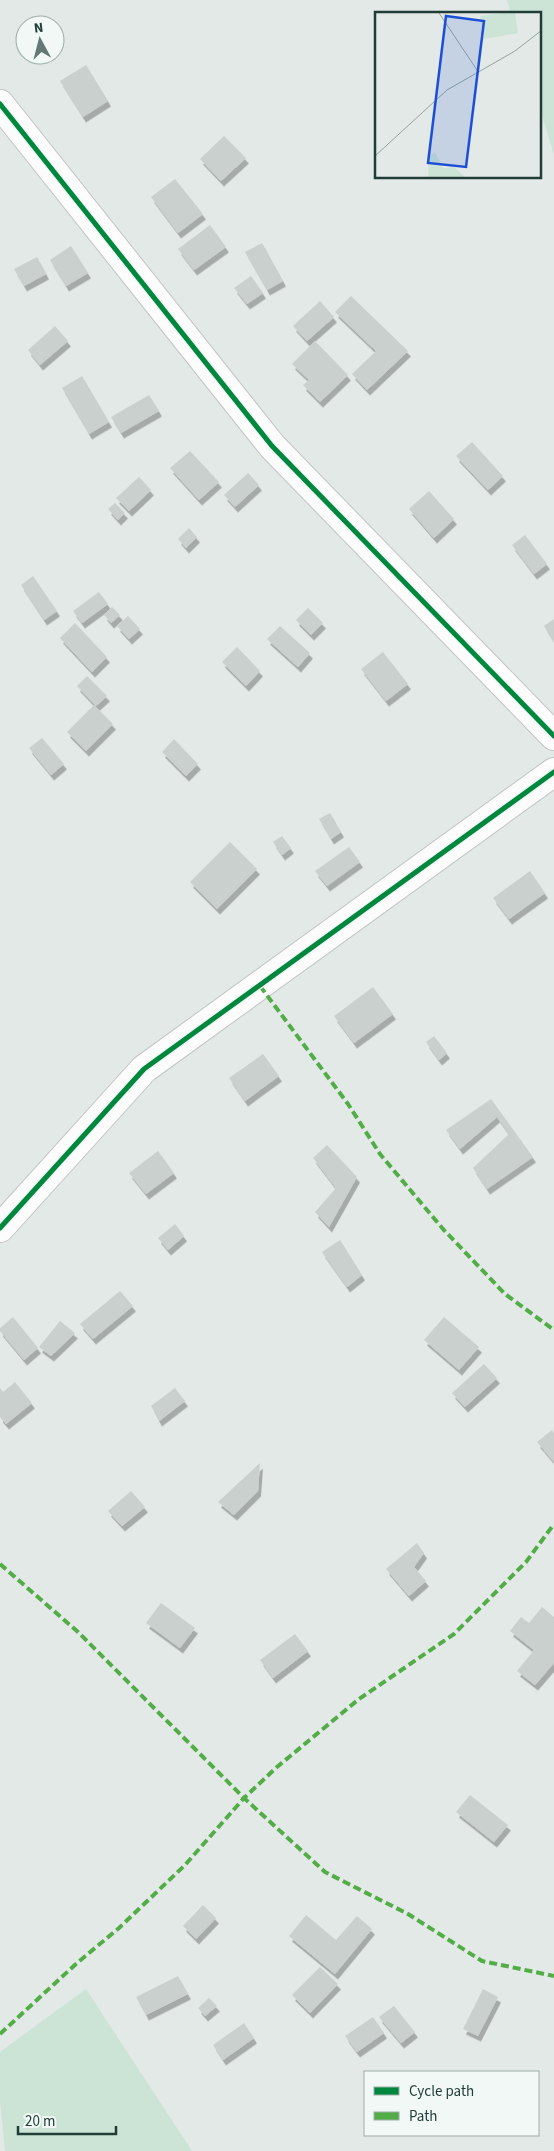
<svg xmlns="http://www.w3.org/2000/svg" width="554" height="2151" font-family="'Source Sans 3',sans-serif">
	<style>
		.green { fill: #cbe4d5 }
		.building { fill: #cad0ce; filter: url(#shadow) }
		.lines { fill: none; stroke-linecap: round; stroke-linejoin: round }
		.minor-casing { stroke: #c0c6c4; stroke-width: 30 }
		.minor { stroke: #fbfcfb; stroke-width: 28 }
		.quiet { stroke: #52ad46; stroke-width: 4; stroke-dasharray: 8 4; stroke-linecap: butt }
		.cycleway-casing { stroke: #f1f8f5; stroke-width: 8 }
		.cycleway { stroke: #00873e; stroke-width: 5 }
		.inset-road { fill: none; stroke: #95a4a1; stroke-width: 1 }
		.view { fill: #1d4ed8; fill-opacity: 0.15; stroke: #1d4ed8; stroke-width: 2.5 }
		.inset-edge { fill: none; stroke: #203d38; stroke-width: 2.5 }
	</style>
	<defs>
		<filter id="shadow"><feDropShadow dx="3" dy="5.5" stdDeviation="0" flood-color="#0004"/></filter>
	</defs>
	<rect width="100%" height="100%" fill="#e3e9e7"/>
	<g class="green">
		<polygon points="507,0 554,0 554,155 540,109 540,14 511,14"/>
		<polygon points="86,1989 192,2151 5,2151 0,2101 0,2052"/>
	</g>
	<g class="building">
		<polygon points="86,65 108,101 83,117 60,81"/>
		<polygon points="224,136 246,158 221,181 200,159"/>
		<polygon points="175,179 203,214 178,233 151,197"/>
		<polygon points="210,225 226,247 194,270 178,249"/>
		<polygon points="262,243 283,281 267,290 245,252"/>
		<polygon points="71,246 88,273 66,286 50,260"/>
		<polygon points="37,257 46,274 24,286 14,269"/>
		<polygon points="251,276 263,293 247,304 234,288"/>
		<polygon points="351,296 408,351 367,390 352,374 376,351 335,312"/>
		<polygon points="320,301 334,317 307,341 293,326"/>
		<polygon points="55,326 68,341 40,365 28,350"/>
		<polygon points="315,341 348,375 320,402 303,385 309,380 292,364"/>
		<polygon points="82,376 109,422 89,434 62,388"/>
		<polygon points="149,395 159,411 121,433 111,417"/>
		<polygon points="472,442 503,476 488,490 456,456"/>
		<polygon points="190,451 219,482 199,500 170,468"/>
		<polygon points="248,473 259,485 235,507 224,495"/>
		<polygon points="139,477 151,490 129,511 116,498"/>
		<polygon points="429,491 454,519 434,538 409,509"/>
		<polygon points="115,503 125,513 118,520 108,509"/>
		<polygon points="189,528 197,537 186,548 178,539"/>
		<polygon points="525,535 547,564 534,574 512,545"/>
		<polygon points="33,576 57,611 44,620 21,585"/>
		<polygon points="99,592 108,604 82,623 73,611"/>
		<polygon points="112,607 120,615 111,623 104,615"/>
		<polygon points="308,608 323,623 311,635 296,620"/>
		<polygon points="128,616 140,629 129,639 117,626"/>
		<polygon points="554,619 554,642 544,626"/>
		<polygon points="75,623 107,657 92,672 60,638"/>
		<polygon points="280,626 310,653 298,667 267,639"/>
		<polygon points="237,647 260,671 246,686 222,662"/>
		<polygon points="383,652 408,684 386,701 361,669"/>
		<polygon points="87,676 107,696 96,706 77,686"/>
		<polygon points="94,705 113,724 86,751 67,732"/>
		<polygon points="42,738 64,764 51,775 29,748"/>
		<polygon points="174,739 198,764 186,776 162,752"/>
		<polygon points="330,813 341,832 331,839 319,819"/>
		<polygon points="282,836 291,848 282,855 273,842"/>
		<polygon points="230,842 257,869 217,909 190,882"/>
		<polygon points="349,847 360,862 327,886 315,871"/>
		<polygon points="530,871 545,893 509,919 493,898"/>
		<polygon points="373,987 393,1014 354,1043 334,1016"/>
		<polygon points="434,1036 447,1053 439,1060 426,1042"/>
		<polygon points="263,1054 279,1076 245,1101 229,1078"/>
		<polygon points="491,1099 533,1157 487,1189 473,1168 509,1134 497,1117 460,1149 446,1130"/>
		<polygon points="327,1145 357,1177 329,1227 315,1212 336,1188 313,1158"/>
		<polygon points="158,1151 174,1173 146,1194 129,1173"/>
		<polygon points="175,1224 184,1236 168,1250 158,1238"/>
		<polygon points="340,1240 362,1275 347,1287 322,1252"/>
		<polygon points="120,1291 133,1306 93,1339 80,1324"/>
		<polygon points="13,1317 38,1348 24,1360 0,1331 0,1328"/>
		<polygon points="444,1317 479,1347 459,1370 424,1340"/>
		<polygon points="60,1321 75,1333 51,1356 39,1347"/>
		<polygon points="484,1364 497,1378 465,1407 452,1393"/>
		<polygon points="15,1382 32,1403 6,1424 0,1417 0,1388 3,1392"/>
		<polygon points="175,1388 185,1401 159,1421 151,1406"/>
		<polygon points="552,1430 554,1433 554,1462 537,1442"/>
		<polygon points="260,1463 258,1491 234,1515 218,1502"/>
		<polygon points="131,1491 145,1507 122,1526 108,1511"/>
		<polygon points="417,1543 424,1553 414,1567 426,1581 409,1596 386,1569"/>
		<polygon points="161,1603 195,1628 180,1648 146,1623"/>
		<polygon points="542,1607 554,1617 554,1663 535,1685 517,1671 534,1650 510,1631 521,1617 529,1623"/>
		<polygon points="295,1634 308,1651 273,1678 260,1660"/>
		<polygon points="470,1795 508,1825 494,1842 456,1812"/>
		<polygon points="203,1905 216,1918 196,1939 183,1926"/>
		<polygon points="306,1915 336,1940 357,1916 372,1929 335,1974 289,1936"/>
		<polygon points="320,1967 338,1984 310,2013 292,1995"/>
		<polygon points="178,1976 188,1994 146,2015 136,1997"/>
		<polygon points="483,1989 498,1997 478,2036 463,2029"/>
		<polygon points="209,1998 217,2006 205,2016 198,2008"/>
		<polygon points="394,2006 415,2032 401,2043 379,2017"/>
		<polygon points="373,2017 384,2033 357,2052 345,2036"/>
		<polygon points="244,2023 254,2038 223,2060 213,2045"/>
	</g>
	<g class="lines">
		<g class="minor-casing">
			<g id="minor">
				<polyline points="0,104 272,446 554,736"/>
				<polyline points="0,1228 144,1069 554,772"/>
			</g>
		</g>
		<use href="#minor" class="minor"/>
		<g class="quiet">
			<polyline points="260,986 348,1104 380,1154 443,1229 505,1294 554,1330"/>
			<polyline points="0,1564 78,1632 244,1798 325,1872 408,1914 482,1961 554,1976"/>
			<polyline points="0,2034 77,1963 119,1928 185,1865 244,1798 277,1767 359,1699 454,1634 526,1562 554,1524"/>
		</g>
		<g class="cycleway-casing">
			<g id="cycleway">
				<polyline points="0,104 272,446 554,736"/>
				<polyline points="0,1228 144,1069 554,772"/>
			</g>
		</g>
		<use href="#cycleway" class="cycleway"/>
	</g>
	<g transform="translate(375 12)">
		<rect width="166" height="166" fill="#e3e9e7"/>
		<path d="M127 1H140L143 21 109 27 105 4ZM60 140 68 156 79 155 91 166H53L54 144Z" fill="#cbe4d5"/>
		<path class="inset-road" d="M64 1 104 61M0 144 72 78 140 39 167 18"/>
		<path class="view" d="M71 4 109 9 91 155 53 151Z"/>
		<rect width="166" height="166" class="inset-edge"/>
	</g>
	<rect x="364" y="2071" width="175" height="65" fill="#f1f8f5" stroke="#9dada9"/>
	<rect x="374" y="2087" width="25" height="8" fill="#00873e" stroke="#9dada9"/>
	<text x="409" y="2096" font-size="15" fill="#203d38">Cycle path</text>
	<rect x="374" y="2112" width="25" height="8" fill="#52ad46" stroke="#9dada9"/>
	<text x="409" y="2121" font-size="15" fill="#203d38">Path</text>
	<g transform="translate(40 40) rotate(353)"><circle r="24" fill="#f1f8f5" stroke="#9dada9"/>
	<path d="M0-4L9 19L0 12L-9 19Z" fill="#647975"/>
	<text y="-8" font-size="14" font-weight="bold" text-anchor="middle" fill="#203d38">N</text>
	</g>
	<path d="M18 2126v8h98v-8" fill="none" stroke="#203d38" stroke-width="2.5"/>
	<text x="25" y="2126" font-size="15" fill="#203d38" stroke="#f1f8f5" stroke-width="4" paint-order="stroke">20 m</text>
</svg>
